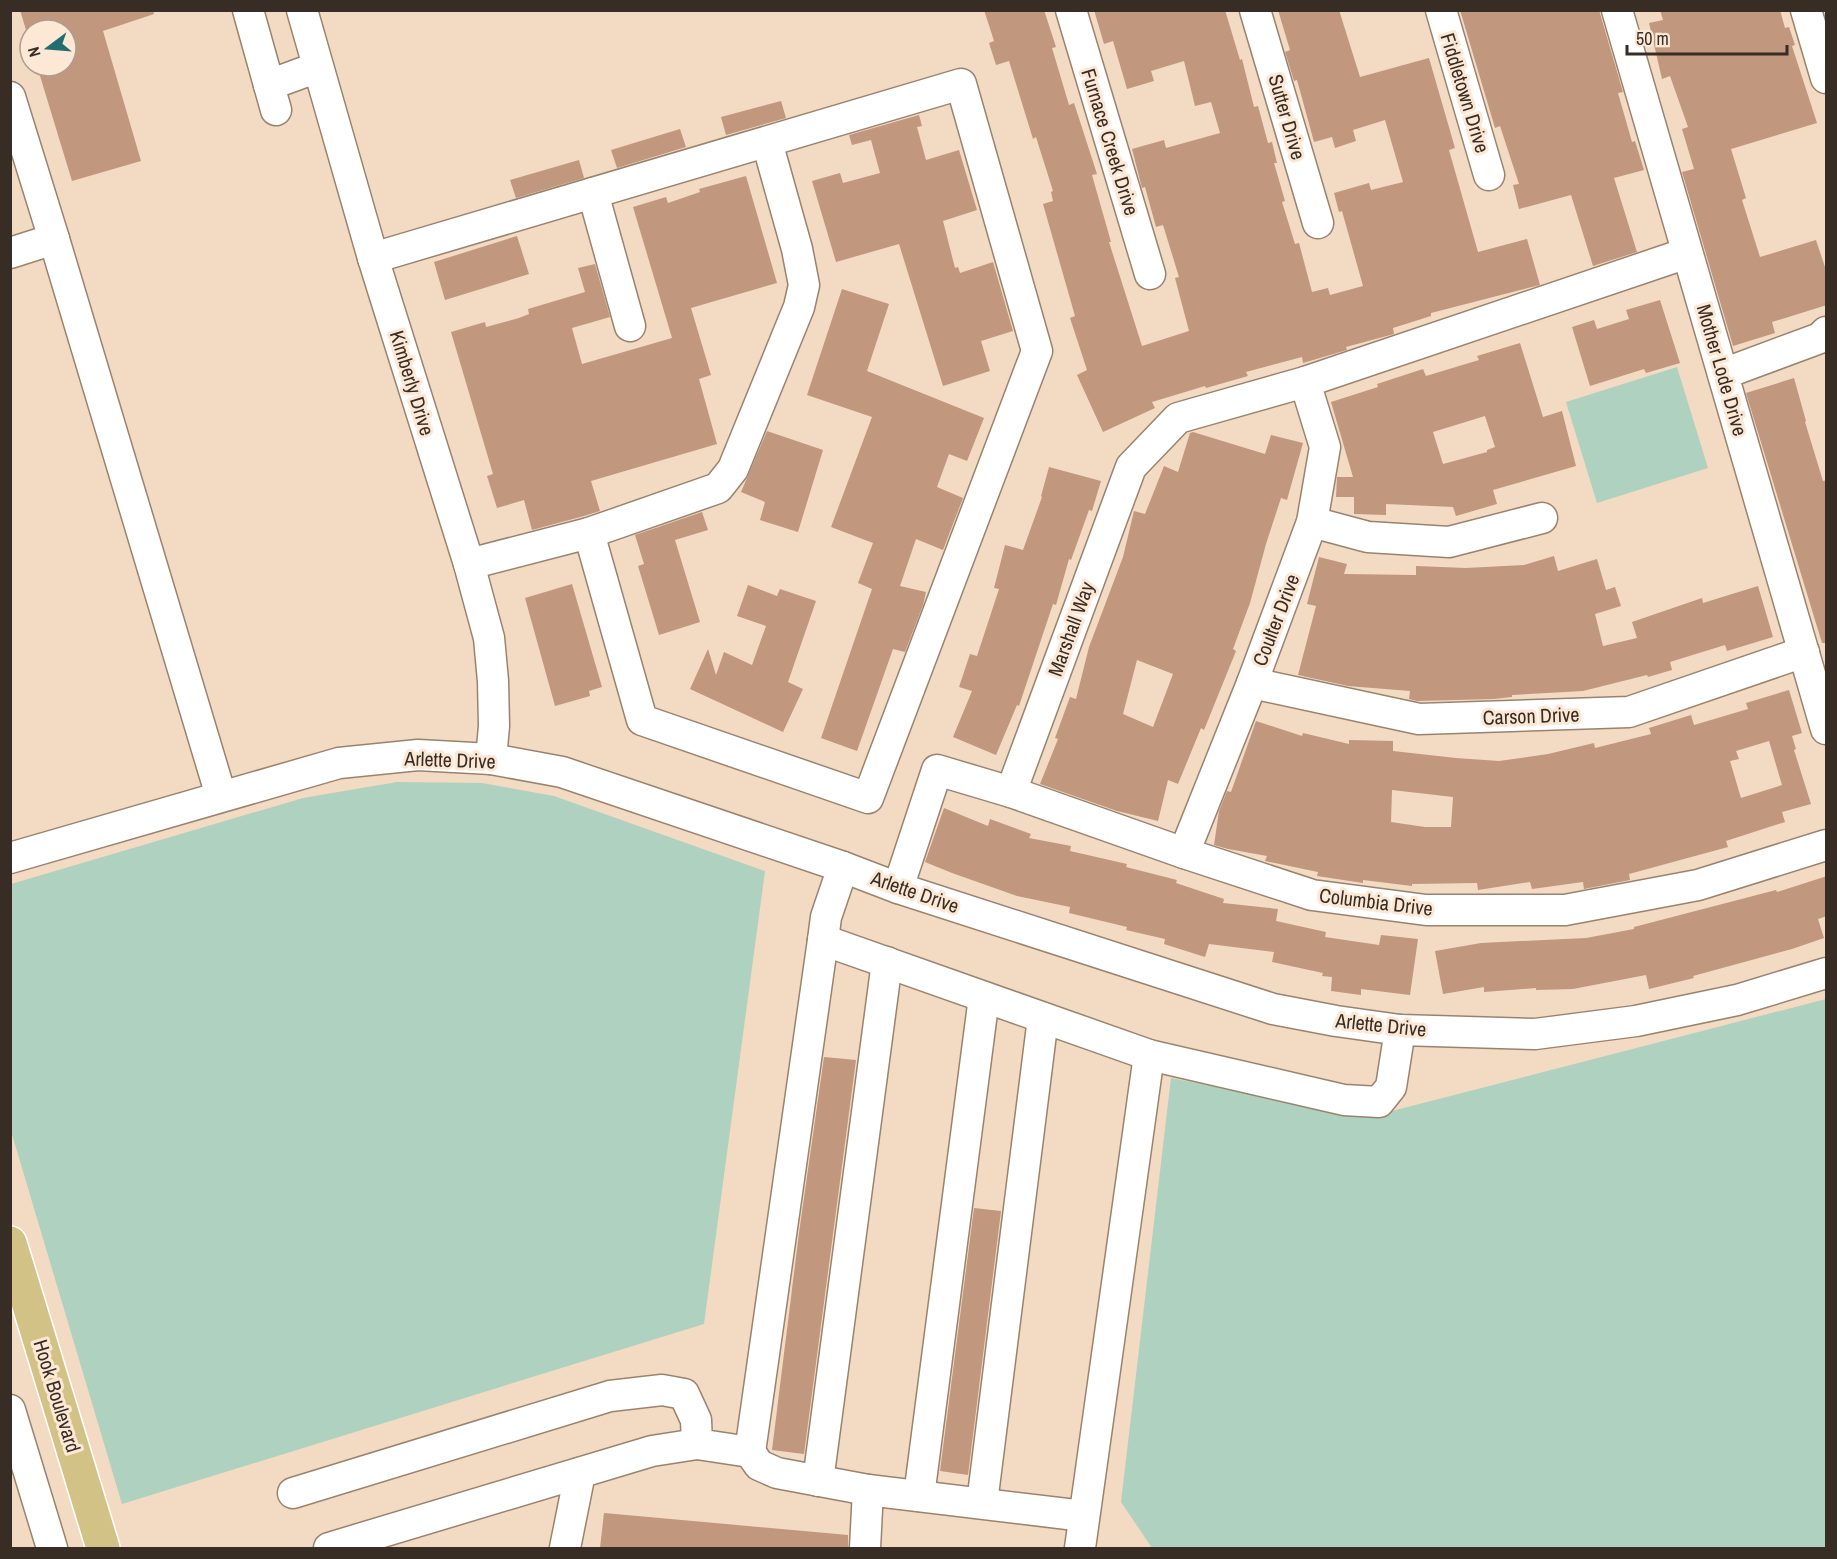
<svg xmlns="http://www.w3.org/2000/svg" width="1837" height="1559" font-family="'Archivo Narrow',sans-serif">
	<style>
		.green { fill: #aed2bf }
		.building { fill: #c1977e; fill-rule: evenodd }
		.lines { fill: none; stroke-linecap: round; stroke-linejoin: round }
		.minor-casing { stroke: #9a836e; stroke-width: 33 }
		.major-casing { stroke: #fff; stroke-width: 36 }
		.minor { stroke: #fff; stroke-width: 30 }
		.major { stroke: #d3c286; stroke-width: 33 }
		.labels { text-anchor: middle; stroke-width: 6; stroke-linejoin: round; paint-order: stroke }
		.street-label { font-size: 20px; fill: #372d24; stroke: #fde8d6 }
	</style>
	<rect width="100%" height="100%" fill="#f3dac3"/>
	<g class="green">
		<polygon points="1677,367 1708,468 1597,503 1566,402"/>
		<polygon points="397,782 482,783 554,796 765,871 704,1324 122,1504 11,1131 11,884 303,798"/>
		<polygon points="1826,999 1826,1548 1152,1548 1121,1502 1171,1078 1336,1110 1392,1111"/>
	</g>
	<g class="building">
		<polygon points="20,10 153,10 154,14 103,31 141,161 72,181 37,66 66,66 66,30 26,30"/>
		<polygon points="984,10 1044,10 1056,47 1052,48 1069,105 1074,103 1097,174 1092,175 1111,242 1109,242 1142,346 1189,331 1175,278 1179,277 1163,225 1156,227 1145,187 1142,188 1132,149 1164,140 1166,148 1220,133 1211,102 1195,106 1184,61 1151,71 1154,81 1127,89 1113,41 1104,44 1094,10 1225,10 1240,60 1242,59 1254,107 1258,106 1268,143 1272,142 1277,163 1274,163 1285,201 1282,202 1295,244 1299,243 1312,292 1328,288 1330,295 1363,286 1342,211 1339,212 1334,193 1369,183 1371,190 1403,182 1385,120 1353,130 1356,141 1335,148 1332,137 1314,142 1297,80 1294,81 1285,52 1290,50 1278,10 1339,10 1360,77 1429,58 1455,148 1449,150 1478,252 1527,239 1540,285 1431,313 1431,316 1393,328 1394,334 1346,347 1347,350 1303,363 1302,357 1246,372 1248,376 1206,388 1205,386 1152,402 1155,408 1103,432 1077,375 1087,370 1070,318 1075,316 1043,204 1053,201 1051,192 1053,191 1036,137 1033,139 1009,61 996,65 989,43 994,41"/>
		<polygon points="1460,10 1599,10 1623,92 1618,93 1632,142 1635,141 1644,170 1614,178 1637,252 1593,266 1571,195 1519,209 1513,185 1519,184 1500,126 1495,128"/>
		<polygon points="1660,10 1780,10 1785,28 1789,27 1795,45 1792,46 1817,123 1731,149 1746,198 1742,200 1760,257 1816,240 1827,273 1827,305 1772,322 1775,333 1733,346 1682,172 1694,169 1682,129 1688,127 1670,76 1662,79 1649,23 1663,20"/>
		<polygon points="781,101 786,118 726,135 721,117"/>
		<polygon points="919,115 922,126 917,127 926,160 959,150 977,210 943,221 955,268 958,267 960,273 993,262 1013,331 981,341 990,371 943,386 899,244 836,262 812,181 840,173 843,183 880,173 871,140 852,145 849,135"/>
		<polygon points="680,129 686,147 617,168 611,150"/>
		<polygon points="579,160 584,178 516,198 510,180"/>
		<polygon points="746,176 777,283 691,308 711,375 699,379 717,444 591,481 600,511 584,516 532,530 524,500 497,508 487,476 493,474 451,332 485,322 486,327 519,318 529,314 528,309 585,292 578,268 595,264 610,317 572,328 582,364 672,338 633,207 666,197 668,203 700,192 699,189"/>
		<polygon points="517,236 529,274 445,300 434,262"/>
		<polygon points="842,289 889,304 867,371 984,418 967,461 949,454 937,487 963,498 943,550 916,539 900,586 926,592 923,605 905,652 893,649 857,751 821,738 872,589 858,583 873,543 831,527 872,417 807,395"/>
		<polygon points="1660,300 1680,363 1646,373 1644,369 1590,386 1572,327 1594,320 1597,329 1629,319 1626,310"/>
		<path d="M1520 343 1543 417 1562 411 1576 466 1493 490 1497 504 1456 516 1453 507 1386 504V515L1354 514V497H1336L1337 477H1353L1331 402 1378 387 1377 384 1423 369 1426 376 1479 360 1477 356ZM1485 416 1495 447 1487 450V452L1443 464 1433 432Z"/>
		<polygon points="1794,378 1806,421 1805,422 1823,481 1827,480 1827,643 1822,643 1746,393"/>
		<polygon points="767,431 823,450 798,532 760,520 765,502 741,492"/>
		<path d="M1193 432 1265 454 1271 435 1303 443 1287 500 1281 498 1266 544 1250 603 1233 649 1236 651 1204 730 1201 728 1178 784 1168 780 1158 821 1117 811 1040 784 1058 739 1055 738 1070 697 1076 699 1089 647 1123 557 1134 511 1145 514 1164 466 1178 472 1190 433ZM1137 660 1173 674 1153 727 1123 714Z"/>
		<polygon points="1049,467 1101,481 1092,511 1089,510 1071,560 1069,559 1056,605 1053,604 1019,706 1017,705 996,755 953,737 972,691 959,687 970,654 977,656 999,589 994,588 1005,545 1023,550 1042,497 1041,496"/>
		<polygon points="702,512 708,530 675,540 700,622 659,635 638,566 644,564 635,535"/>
		<polygon points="1554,556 1558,571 1597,559 1606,590 1615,587 1621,606 1595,614 1603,646 1637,638 1632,622 1702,598 1703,603 1758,586 1773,637 1727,651 1725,645 1670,662 1672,670 1648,677 1647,675 1583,691 1512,695 1512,697 1494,699 1417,701 1409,699 1410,691 1348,686 1298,675 1316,606 1307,604 1319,557 1347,564 1344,574 1416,575 1416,566 1466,568 1524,565"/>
		<polygon points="572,584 602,687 589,691 590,696 555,706 525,598"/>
		<polygon points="748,585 777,596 780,589 816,601 788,682 803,689 783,732 690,689 708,649 716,675 724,652 752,665 766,626 737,616"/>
		<path d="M1789 690 1802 733 1792 736 1796 749 1794 750 1811 804 1782 812 1785 822 1726 841 1728 847 1629 874 1630 880 1584 889 1583 882 1532 889 1530 882 1478 890 1477 883 1412 884V886L1363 880V883L1317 876 1318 872 1265 861 1267 856 1228 849 1214 845 1219 811 1227 791 1231 792 1256 721 1302 736 1303 733 1349 744V740L1393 741V751L1456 758 1499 761 1548 754 1594 743 1595 748 1651 734 1649 728 1691 715 1694 725 1748 709 1746 703ZM1769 741 1782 785 1741 798 1730 761 1739 759 1736 751ZM1392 790 1453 797 1451 827H1425L1391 822Z"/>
		<polygon points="944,808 988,826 990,819 1031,834 1029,838 1071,846 1070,851 1127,864 1126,867 1177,880 1176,883 1224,899 1223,903 1278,909 1276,921 1326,932 1325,937 1379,945 1381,935 1418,939 1410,995 1361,989 1361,995 1331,991 1332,977 1322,976 1323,973 1272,962 1274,952 1209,944 1205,957 1164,944 1165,939 1126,930 1127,927 1069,913 1070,907 1017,896 952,873 925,862"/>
		<polygon points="1827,876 1827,916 1818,919 1824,938 1792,949 1693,976 1694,978 1649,989 1646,975 1573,989 1536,990 1536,988 1484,992 1484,987 1443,994 1435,951 1481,943 1586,938 1634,929 1634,927 1776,890 1777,892"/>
		<polygon points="824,1057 856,1060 804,1454 772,1450 799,1233"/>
		<polygon points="974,1208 1001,1211 968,1475 940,1471"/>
		<polygon points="604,1513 848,1535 848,1548 600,1548"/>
	</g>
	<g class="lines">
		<g class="minor-casing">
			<g id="minor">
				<polyline points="248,10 276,110"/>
				<polyline points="302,10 373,258 469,564 489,638 493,681 494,726 491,759"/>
				<polyline points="1071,10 1150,274"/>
				<polyline points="1255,10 1318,223"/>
				<polyline points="1441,10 1489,175"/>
				<polyline points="1617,10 1826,729"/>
				<polyline points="1806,10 1826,78"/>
				<polyline points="269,85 318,67"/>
				<polyline points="10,97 54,239 10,253"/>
				<polyline points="593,193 630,326"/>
				<polyline points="54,239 221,796"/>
				<polyline points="373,258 961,84 1037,351 868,798 642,720 589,533 469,564"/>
				<polyline points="1723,374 1820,338 1826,332"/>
				<polyline points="1312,522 1368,537 1449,542 1542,518"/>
				<polyline points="589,533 718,488 733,469 799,307 804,285 797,249 767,142"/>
				<polyline points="1252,683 1419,719 1629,712 1804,652"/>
				<polyline points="1011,792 1131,467 1178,418 1305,382 1687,253"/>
				<polyline points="1184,853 1252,683 1312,522 1325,447 1305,382"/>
				<polyline points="10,858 339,763 418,755 491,759 562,772 843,867 898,888 1273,1009 1336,1021 1400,1030 1535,1034 1636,1021 1737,1000 1826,973"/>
				<polyline points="843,867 826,917 823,940 1149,1055"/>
				<polyline points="898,888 937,770 1011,792 1184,853 1312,895 1426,910 1565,910 1698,885 1826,845"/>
				<polyline points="10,1410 52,1548"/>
				<polyline points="750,1452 759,1465 777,1473 868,1490 1084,1516"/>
				<polyline points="818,1481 887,962"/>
				<polyline points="293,1493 610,1396 662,1390 684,1394 696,1420 697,1444 750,1452 823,940"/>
				<polyline points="919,1496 984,997"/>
				<polyline points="982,1503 1043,1018"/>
				<polyline points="329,1548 652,1451 697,1444"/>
				<polyline points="565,1548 580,1473"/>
				<polyline points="865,1548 868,1490"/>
				<polyline points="1080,1548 1149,1055 1344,1100 1379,1102 1391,1087 1400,1030"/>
			</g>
		</g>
		<g class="major-casing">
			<polyline id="major" points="10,1243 103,1548"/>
		</g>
		<use href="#minor" class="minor"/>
		<use href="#major" class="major"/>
	</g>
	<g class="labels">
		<g class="street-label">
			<text transform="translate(1465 93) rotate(73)" y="7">Fiddletown Drive</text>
			<text transform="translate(1287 117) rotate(74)" y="7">Sutter Drive</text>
			<text transform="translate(1110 142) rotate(73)" y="7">Furnace Creek Drive</text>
			<text transform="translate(1722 370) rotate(74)" y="7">Mother Lode Drive</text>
			<text transform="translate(412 383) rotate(73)" y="7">Kimberly Drive</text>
			<text transform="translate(1276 620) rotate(-69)" y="7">Coulter Drive</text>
			<text transform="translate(1071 629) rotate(-70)" y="7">Marshall Way</text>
			<text transform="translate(1531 716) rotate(-2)" y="7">Carson Drive</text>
			<text transform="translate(450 760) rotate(2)" y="7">Arlette Drive</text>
			<text transform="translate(915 892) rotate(19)" y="7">Arlette Drive</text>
			<text transform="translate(1376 902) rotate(7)" y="7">Columbia Drive</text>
			<text transform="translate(1381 1025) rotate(6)" y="7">Arlette Drive</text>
			<text transform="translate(57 1396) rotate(73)" y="7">Hook Boulevard</text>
		</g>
	</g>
	<rect width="1837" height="1559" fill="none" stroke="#372d24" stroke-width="24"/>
	<g transform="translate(48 48) rotate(254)"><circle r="28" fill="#fde8d6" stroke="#ae9d8f" stroke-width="1.5"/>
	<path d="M0-4.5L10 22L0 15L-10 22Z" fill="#226d70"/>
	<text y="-9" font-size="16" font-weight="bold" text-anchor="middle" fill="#372d24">N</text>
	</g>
	<path d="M1627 45v9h160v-9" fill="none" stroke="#372d24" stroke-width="3"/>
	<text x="1636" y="45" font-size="18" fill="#372d24" stroke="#fde8d6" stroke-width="4.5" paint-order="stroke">50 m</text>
</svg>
